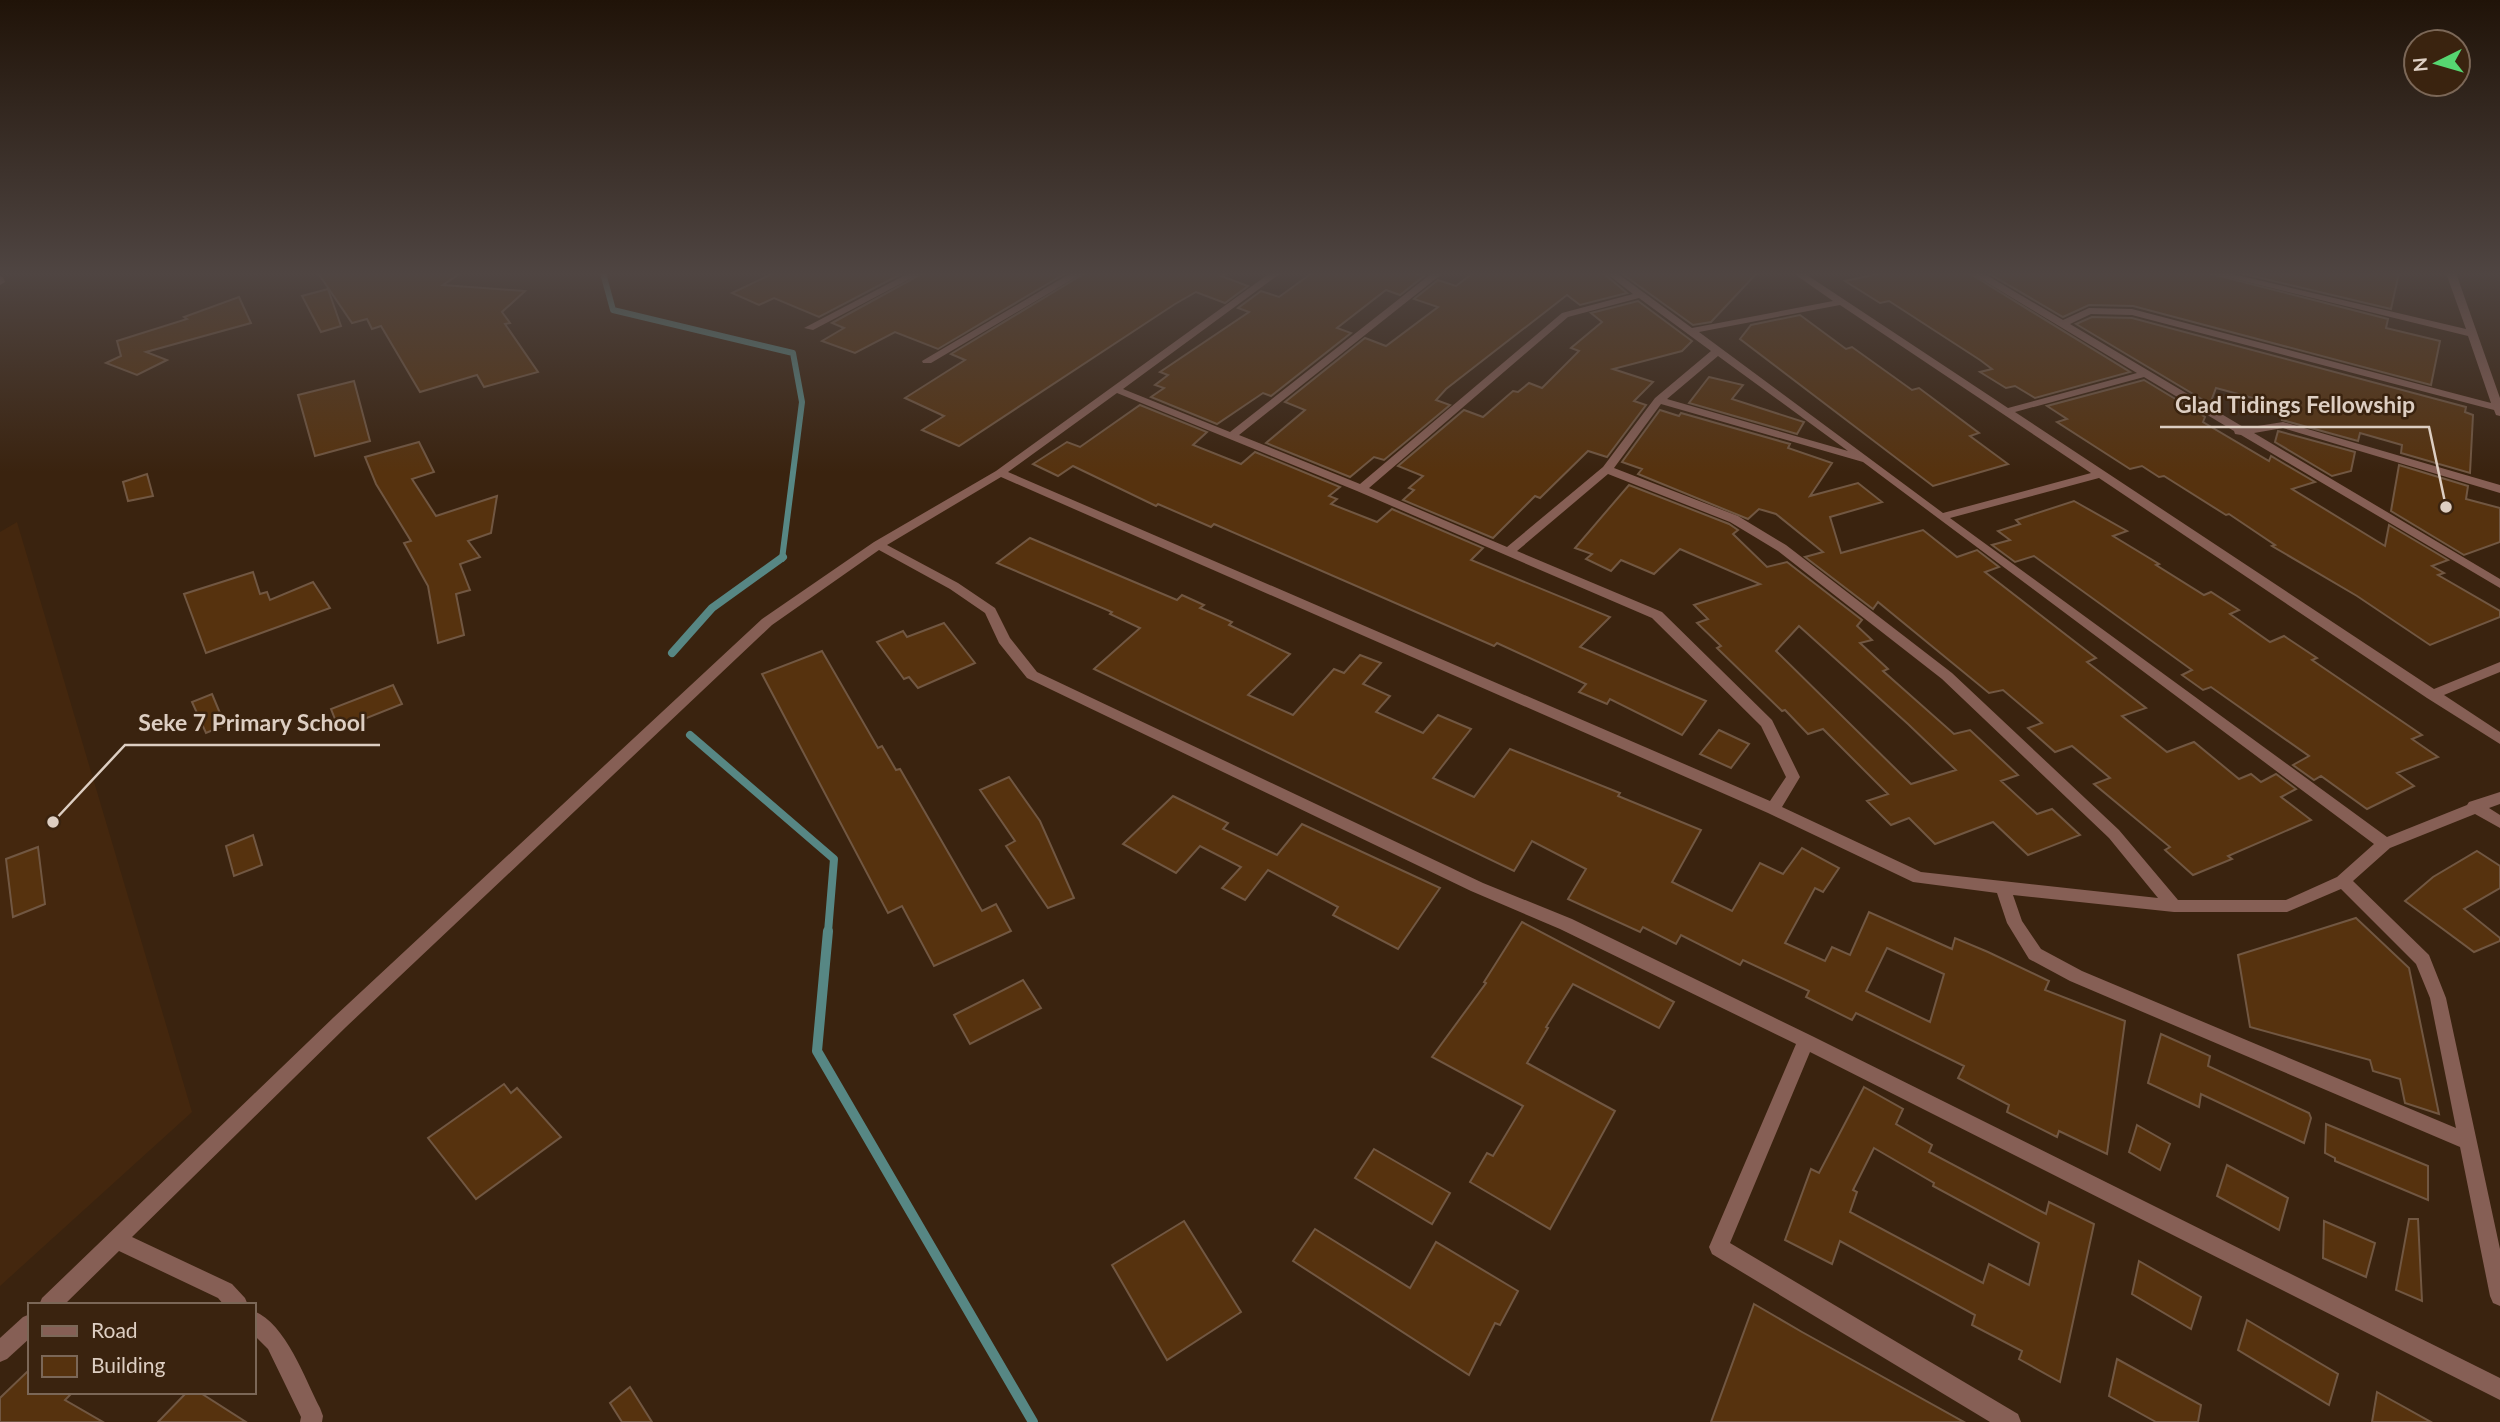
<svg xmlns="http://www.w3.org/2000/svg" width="2500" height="1422" font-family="Lato,sans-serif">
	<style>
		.built { fill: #44270e }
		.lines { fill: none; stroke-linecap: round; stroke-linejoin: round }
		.stream-far2 { stroke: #578784; stroke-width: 6 }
		.stream-far1 { stroke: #578784; stroke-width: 8 }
		.stream { stroke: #578784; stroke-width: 10 }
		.building { fill: #56320e; stroke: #715742; stroke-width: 2; fill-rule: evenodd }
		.minor { fill: #865f55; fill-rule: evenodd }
		.leader { fill: none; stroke: #ddcec2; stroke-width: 2.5 }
		.callout-dot { fill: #ddcec2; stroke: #3a230f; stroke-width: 2.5 }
		.callout-label { font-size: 23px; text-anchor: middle; font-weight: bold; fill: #ddcec2; stroke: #3a230f; stroke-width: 5; stroke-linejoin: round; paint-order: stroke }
	</style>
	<rect width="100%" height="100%" fill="#3a230f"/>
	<polygon class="built" points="17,522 192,1112 0,1286 0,532"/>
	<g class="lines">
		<polyline class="stream-far2" points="603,273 613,310 793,353 802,402 782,559"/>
		<g class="stream-far1">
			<polyline points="672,653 712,608 783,557"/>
			<polyline points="690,735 834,859 828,932"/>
		</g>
		<polyline class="stream" points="828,931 817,1051 1033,1422"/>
	</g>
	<g class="building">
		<polygon points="318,273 461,273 443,285 525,291 502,312 510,323 505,324 538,372 484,387 477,375 420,392 381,326 372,329 367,319 352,323"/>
		<polygon points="774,273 903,273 819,317 774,298 759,305 732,293"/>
		<polygon points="923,273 1066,273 938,349 895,332 855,353 822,341 844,328 832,323"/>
		<polygon points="1085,273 1227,273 1221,276 1248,286 1225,303 1196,292 1175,304 959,446 922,430 944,416 905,398 965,360 951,354"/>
		<polygon points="1312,273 1415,273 1424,276 1400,295 1386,290 1337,328 1351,333 1271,396 1263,393 1217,424 1151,397 1164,388 1155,385 1168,375 1160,372 1249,312 1238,308 1261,291 1279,297"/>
		<polygon points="1473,273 1603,273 1627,293 1580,305 1567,295 1446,389 1436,400 1450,405 1384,460 1374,457 1350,477 1266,443 1305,410 1285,402 1365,338 1386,346 1438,307 1414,299 1438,280 1456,286"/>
		<polygon points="1621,273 1757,273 1711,322 1693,325"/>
		<polygon points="1882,273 1969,273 2130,372 2035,398 2015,386 2006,388 1980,372 1992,369 1980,360 1889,301 1880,303 1845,281"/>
		<polygon points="1988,273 2208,273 2388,319 2386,328 2440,341 2431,385 2133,306 2089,305 2063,317"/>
		<polygon points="2240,273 2399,273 2391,309"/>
		<polygon points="328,289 341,326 321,332 302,296"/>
		<polygon points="239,297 251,323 146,352 167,360 137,375 106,363 121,356 117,341 187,319 184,317"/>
		<polygon points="1638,301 1692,341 1682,351 1613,369 1653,382 1634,401 1646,405 1607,457 1588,451 1540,498 1535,496 1493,538 1403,500 1414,490 1409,488 1423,476 1398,466 1464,410 1483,417 1513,391 1518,392 1529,383 1542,388 1579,351 1571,348 1602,322 1591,313"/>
		<polygon points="1800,315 1846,349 1852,347 1912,390 1919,388 1979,433 1970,436 2008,464 1933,486 1740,339 1751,325"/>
		<polygon points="2092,317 2132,318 2466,407 2465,412 2473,415 2470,473 2401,453 2402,445 2360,433 2358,441 2282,420 2286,407 2216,388 2210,404 2076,324"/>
		<polygon points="1709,377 1743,385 1732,399 1804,422 1797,434 1689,403"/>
		<polygon points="2144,380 2205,417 2203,422 2269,461 2271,456 2315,482 2292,489 2385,546 2389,525 2448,560 2432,566 2444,573 2438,575 2500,611 2500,617 2430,645 2357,596 2272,546 2275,545 2229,514 2226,515 2164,476 2159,477 2142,466 2130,469 2057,422 2067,419 2047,406"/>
		<polygon points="354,381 370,441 315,456 298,395"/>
		<polygon points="1140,405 1207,432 1193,445 1241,464 1255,452 1340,487 1329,496 1337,499 1331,504 1377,522 1392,509 1483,548 1471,560 1610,617 1580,647 1706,701 1682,735 1610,699 1607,704 1579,692 1586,684 1497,643 1494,646 1214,524 1211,527 1158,504 1156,506 1073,466 1058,476 1033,464 1067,442 1080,447"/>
		<polygon points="1660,410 1679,416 1681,413 1790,444 1788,448 1832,463 1810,496 1858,483 1882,502 1830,517 1841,553 1923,530 1957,557 1977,550 1999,567 1985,572 2096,658 2087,662 2146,708 2122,716 2167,752 2194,742 2239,779 2251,774 2261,782 2276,774 2296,789 2281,797 2311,820 2228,856 2232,859 2193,875 2165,850 2170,847 2094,784 2110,778 2072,746 2055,752 2028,728 2042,723 2003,690 1989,693 1878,602 1873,609 1805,557 1823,552 1776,514 1759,509 1748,519 1638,474 1642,469 1622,462"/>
		<polygon points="2278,431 2355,452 2351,471 2332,476 2275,442"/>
		<polygon points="419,442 434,472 412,479 436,516 497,496 491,533 468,541 480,557 460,564 470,590 456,594 464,635 438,643 428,586 404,543 411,541 376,484 365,457"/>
		<polygon points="2399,465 2468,486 2466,499 2500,508 2500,542 2464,555 2391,511"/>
		<polygon points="147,474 153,496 128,501 123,482"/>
		<path d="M1629 485 1729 524 1738 530 1733 534 1767 567 1787 562 1862 620 1857 626 1872 640 1860 643 1888 669 1883 671 1954 734 1970 730 2018 775 2001 781 2037 814 2052 809 2080 835 2028 855 1993 822 1935 844 1909 818 1891 825 1867 801 1888 794 1823 729 1808 734 1785 710 1782 711 1717 648 1721 646 1697 623 1708 619 1694 605 1760 584 1680 549 1654 574 1621 560 1611 571 1586 559 1592 554 1575 548ZM1799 626 1908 724 1956 770 1911 784 1776 651Z"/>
		<polygon points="2074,501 2127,531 2113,536 2159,564 2156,565 2204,595 2211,592 2239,610 2230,614 2270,642 2284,636 2317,658 2312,660 2422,735 2412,739 2438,757 2397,773 2414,786 2367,809 2321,776 2314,780 2293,765 2309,756 2211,687 2203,690 2182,675 2192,670 2034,556 2015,562 1992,545 2010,540 1998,531 2020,524 2016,520"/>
		<path d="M1030 538 1177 600 1182 595 1204 605 1200 608 1232 622 1229 625 1290 654 1248 695 1293 715 1334 669 1344 673 1360 655 1381 663 1363 684 1390 696 1376 712 1423 733 1438 715 1471 729 1433 778 1474 797 1510 749 1620 793 1618 796 1701 830 1672 882 1732 911 1760 863 1783 874 1802 848 1839 868 1823 892 1815 888 1785 943 1825 961 1832 947 1850 955 1869 912 1952 949 1955 938 1988 952 2049 981 2045 990 2125 1021 2107 1154 2059 1131 2057 1137 2007 1112 2009 1105 1958 1078 1964 1066 1856 1013 1852 1020 1806 997 1809 991 1743 960 1740 965 1681 935 1676 944 1643 927 1640 932 1568 899 1586 869 1532 841 1514 871 1094 669 1140 628 1110 614 1112 612 997 563ZM1887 948 1944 974 1930 1022 1866 991Z"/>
		<polygon points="253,572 260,594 267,592 270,600 313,582 330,608 206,653 184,594"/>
		<polygon points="944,623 975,663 918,688 909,677 904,679 877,642 903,631 907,637"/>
		<polygon points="822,651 878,748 882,746 896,770 900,769 982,911 996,904 1011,931 934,966 902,906 888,913 762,674"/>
		<polygon points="393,685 402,704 339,729 331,709"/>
		<polygon points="212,694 225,725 206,733 192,702"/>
		<polygon points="1719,730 1749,744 1731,768 1700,754"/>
		<polygon points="1009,777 1040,821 1074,898 1048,908 1006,846 1015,841 980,790"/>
		<polygon points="1173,796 1228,823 1223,829 1277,855 1302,824 1440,888 1398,949 1333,915 1338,907 1268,870 1245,900 1222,888 1241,867 1200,846 1176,873 1123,844"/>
		<polygon points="253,835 262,865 234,876 226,846"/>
		<polygon points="38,847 45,904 13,917 6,859"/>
		<polygon points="2477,851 2500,866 2500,888 2464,909 2500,938 2500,941 2474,952 2405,901 2433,877"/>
		<polygon points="2356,918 2409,968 2439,1114 2405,1103 2400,1079 2373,1071 2370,1060 2250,1027 2238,955"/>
		<polygon points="1522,922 1674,1002 1659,1028 1573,984 1546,1027 1548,1028 1527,1063 1615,1111 1550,1229 1470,1182 1487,1153 1493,1156 1523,1106 1432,1057 1486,983 1484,982"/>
		<polygon points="1023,980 1041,1008 970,1044 954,1015"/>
		<polygon points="2161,1034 2210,1056 2208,1066 2309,1113 2311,1118 2304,1143 2201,1094 2199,1107 2148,1083"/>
		<polygon points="504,1084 511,1093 517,1088 561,1137 476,1199 428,1138"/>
		<path d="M1864 1087 1903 1109 1896 1124 1932 1145 1929 1152 2046 1214 2049 1202 2094 1224 2060 1382 2019 1359 2022 1351 1972 1325 1975 1315 1840 1241 1832 1264 1785 1240 1811 1169 1819 1173ZM1874 1148 1934 1183 1933 1186 2039 1243 2029 1285 1989 1264 1983 1283 1850 1212 1857 1192 1853 1190Z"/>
		<polygon points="2326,1124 2428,1166 2428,1200 2335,1161 2335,1158 2325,1153"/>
		<polygon points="2137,1125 2170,1144 2160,1170 2129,1152"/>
		<polygon points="1374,1149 1450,1193 1432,1224 1355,1178"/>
		<polygon points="2227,1165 2288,1198 2279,1230 2217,1196"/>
		<polygon points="2409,1219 2418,1219 2422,1301 2396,1290"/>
		<polygon points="1184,1221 1241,1312 1167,1360 1112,1265"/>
		<polygon points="2324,1221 2375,1243 2366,1277 2323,1258"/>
		<polygon points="1315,1229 1410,1288 1436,1242 1518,1291 1500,1325 1495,1323 1469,1375 1293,1261"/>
		<polygon points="2139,1261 2201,1297 2191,1329 2132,1294"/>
		<polygon points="1754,1304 1802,1332 1964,1422 1711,1422"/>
		<polygon points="2247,1320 2338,1374 2329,1405 2238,1350"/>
		<polygon points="2117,1359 2201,1405 2198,1422 2156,1422 2109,1396"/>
		<polygon points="30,1369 30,1392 73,1392 65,1400 103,1422 0,1422 0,1398"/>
		<polygon points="630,1387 652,1422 622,1422 610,1403"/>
		<polygon points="187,1392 199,1392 246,1422 158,1422"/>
		<polygon points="2377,1392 2431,1422 2372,1422"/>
	</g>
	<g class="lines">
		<g class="minor">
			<polygon points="909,273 921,273 813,330 804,328"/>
			<polygon points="1071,273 1083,273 931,363 923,363 922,361"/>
			<path d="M1270 273H1281L1123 389 1230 432 1432 273H1443L1239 435 1360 484 1562 313 1633 294 1606 273H1617L1692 328 1833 301 1793 273H1804L2008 408 2137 373 1971 273H1983L2063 320 2089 308 2132 309 2491 403 2468 336 2211 273H2228L2466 329 2446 273H2456L2500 398V416L2496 415 2494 410 2132 315 2091 314 2070 324 2245 428 2283 422 2500 485V493L2283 428 2254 433 2500 579V588L2241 435 2235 434 2234 431 2144 377 2015 412 2434 689 2500 662V672L2444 695 2500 732V744L2427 698 2099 478 1950 518 2387 837 2467 805 2469 802 2500 792V804L2489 808 2500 815V828L2475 814 2390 848 2353 881 2429 955 2446 998 2500 1249V1306L2493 1303 2490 1296 2460 1147 2070 981 2029 959 2007 923 1997 893 1913 882 1768 813 1001 477 887 545 958 583 995 608 1010 638 1037 672 1483 883 1572 919 1812 1036 2500 1378V1400L1810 1052 1730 1243 2018 1414 2021 1422H1990L1712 1254 1709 1247 1796 1044 1560 929 1471 891 1027 678 999 643 985 613 950 589 879 550 772 625 346 1027 132 1237 232 1284 245 1298 248 1305H224L218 1298 119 1251 64 1305H39L42 1298 334 1017 762 619 874 542 996 471ZM1639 298 1711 351 1655 398 1603 467 1507 547 1369 488 1568 317ZM1840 305 2091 473 1943 513 1699 332ZM1718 356 1848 451 1667 399ZM1117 393 1357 491 1652 618 1761 726 1786 777 1770 801 1008 472ZM1661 404 1863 462 2374 844 2337 877 2286 900H2178L2119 830 1952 673 1786 545 1738 516 1614 468ZM1608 474 1730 522 1778 551 1942 679 2109 838 2158 898 1921 872 1782 807 1800 777 1772 720 1662 612 1517 551ZM2341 889 2416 964 2430 998 2456 1128 2082 971 2041 949 2022 921 2013 895 2174 912H2287Z"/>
			<polygon points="0,276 3,277 5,282 0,285"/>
			<path d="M254 1311C286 1324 305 1379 320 1408L323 1416 322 1422H300L301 1417 268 1349 254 1335Z"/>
			<polygon points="30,1314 30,1338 7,1359 0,1362 0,1338 23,1317"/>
		</g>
	</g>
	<linearGradient id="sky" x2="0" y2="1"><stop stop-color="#201308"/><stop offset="0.58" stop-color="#4f4542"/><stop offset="1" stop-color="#4f4542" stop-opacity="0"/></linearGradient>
	<rect width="2500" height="472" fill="url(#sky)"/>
	<path class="leader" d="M2446 507L2429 427H2160M53 822L125 745H380"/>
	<g class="callout-dot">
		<circle cx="2446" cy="507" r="7"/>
		<circle cx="53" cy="822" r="7"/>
	</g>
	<g class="callout-label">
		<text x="2295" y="413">Glad Tidings Fellowship</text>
		<text x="252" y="731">Seke 7 Primary School</text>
	</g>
	<rect x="28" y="1303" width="228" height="91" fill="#3a230f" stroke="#7b6757" stroke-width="2"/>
	<rect x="42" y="1326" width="35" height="10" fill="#865f55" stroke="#7b6757" stroke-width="2"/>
	<text x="91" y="1338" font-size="21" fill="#ddcec2">Road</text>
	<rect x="42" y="1356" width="35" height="21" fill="#56320e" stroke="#7b6757" stroke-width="2"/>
	<text x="91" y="1373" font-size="21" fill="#ddcec2">Building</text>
	<g transform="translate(2437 63) rotate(265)"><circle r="33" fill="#3a230f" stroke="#7b6757" stroke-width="2"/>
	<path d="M0-5L12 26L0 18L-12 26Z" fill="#56d671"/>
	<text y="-10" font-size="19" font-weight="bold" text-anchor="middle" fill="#ddcec2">N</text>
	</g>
</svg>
